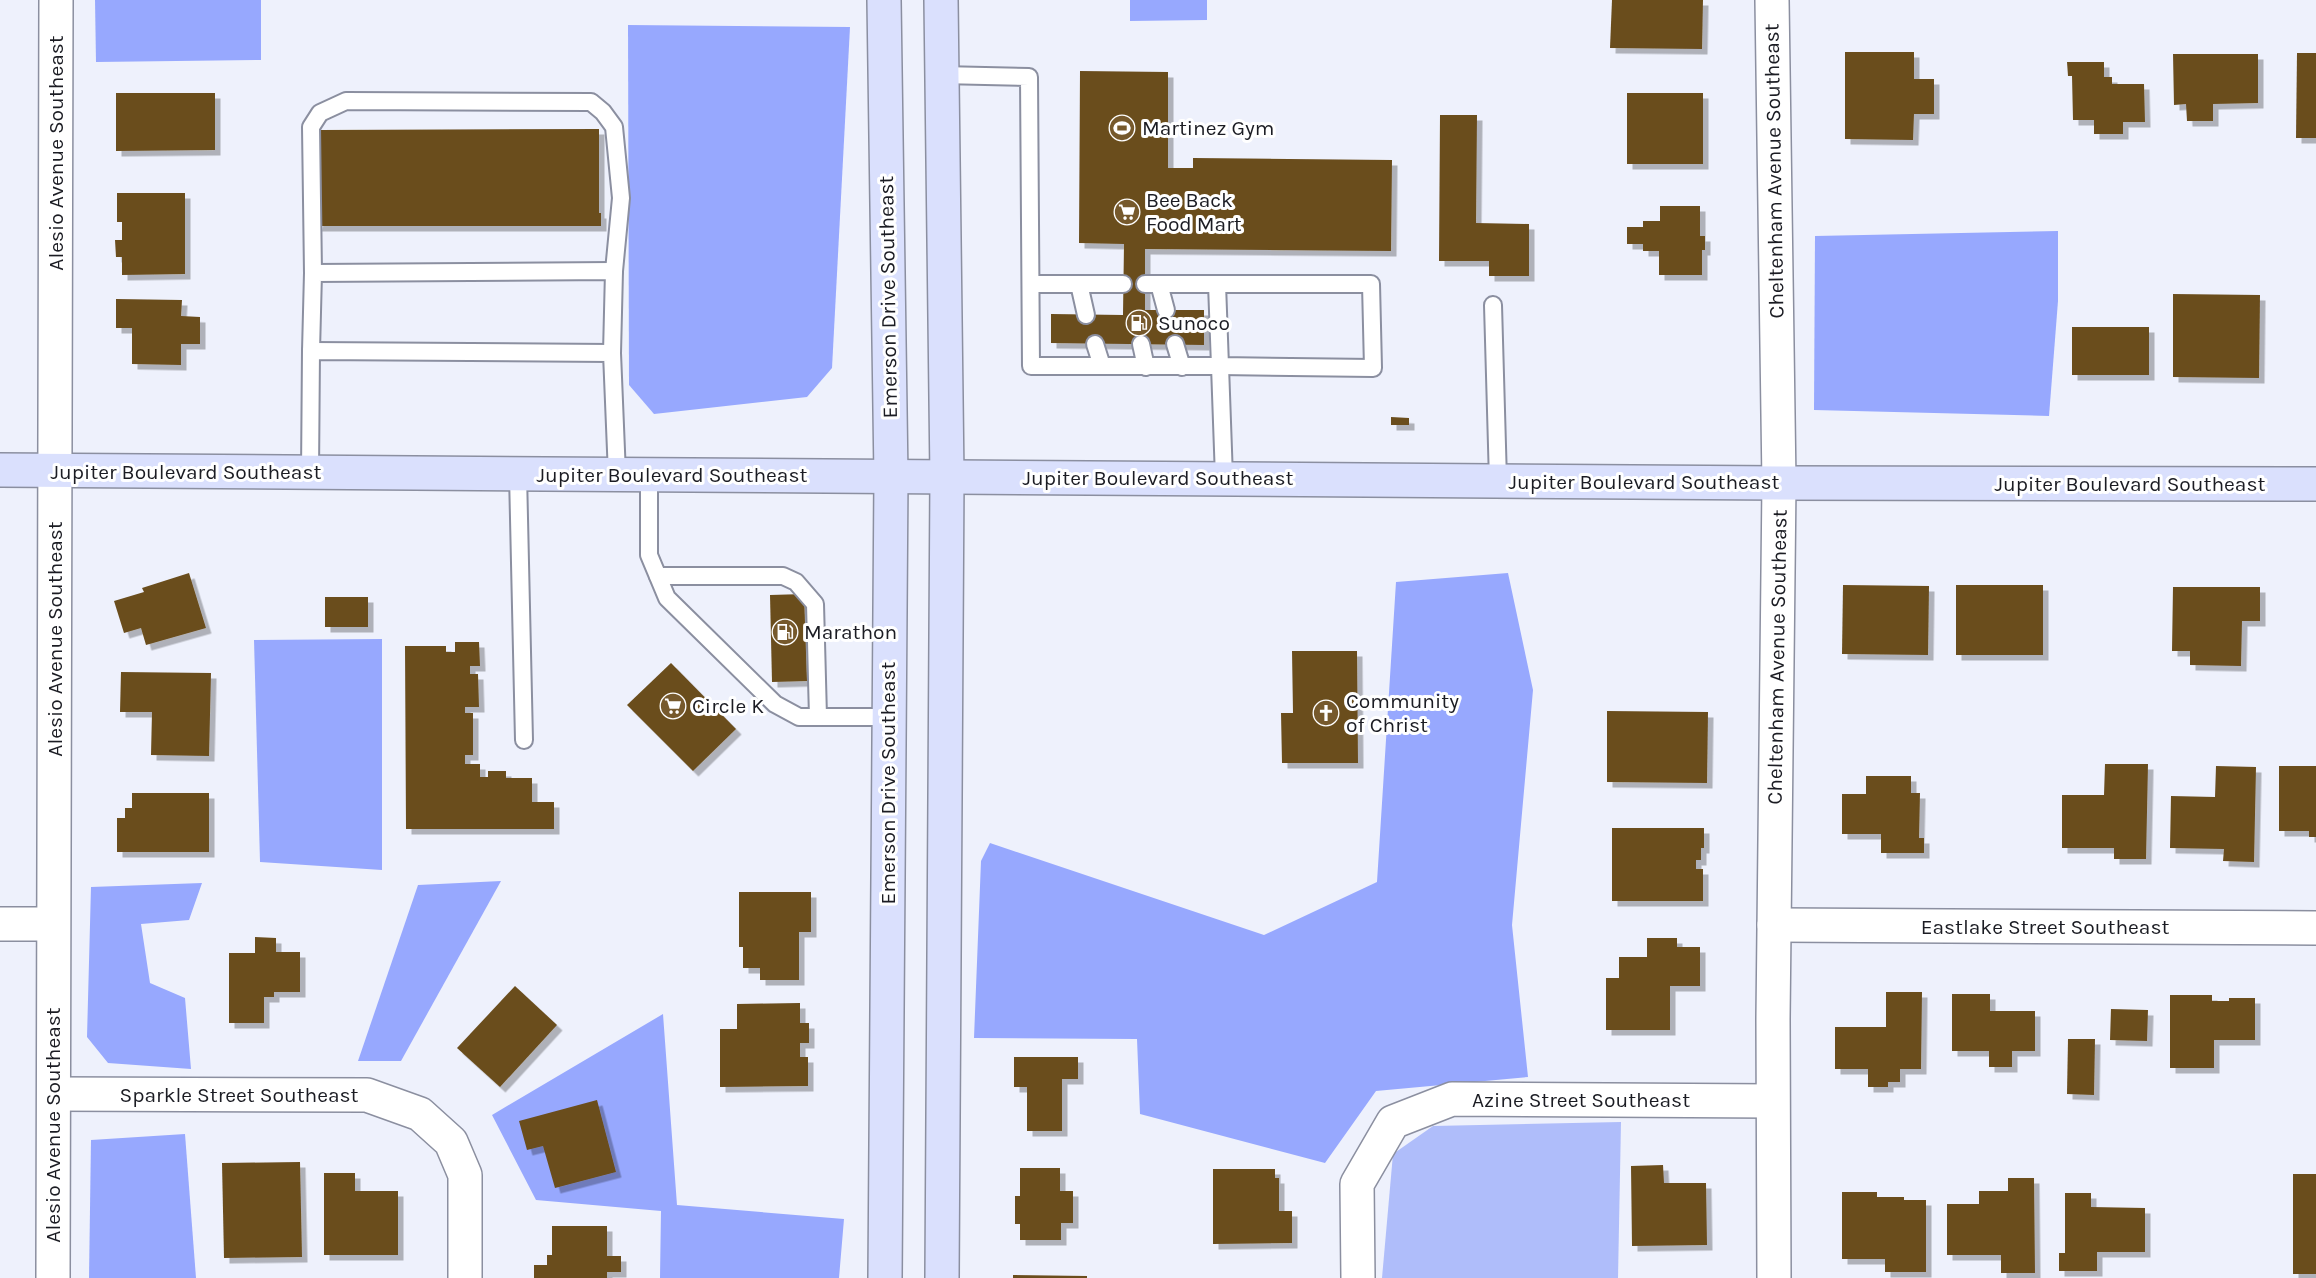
<svg xmlns="http://www.w3.org/2000/svg" width="2316" height="1278" font-family="Karla,sans-serif">
	<style>
		.green { fill: #afbdfa }
		.forest { fill: #97a8fe }
		.building { fill: #6a4d1d; filter: url(#shadow) }
		.lines { fill: none; stroke-linecap: round; stroke-linejoin: round }
		.lane-casing { stroke: #8b8fa0; stroke-width: 20 }
		.street-casing { stroke: #8b8fa0; stroke-width: 36 }
		.secondary-casing { stroke: #8b8fa0; stroke-width: 36 }
		.lane { stroke: #fff; stroke-width: 16 }
		.street { stroke: #fff; stroke-width: 33 }
		.secondary { stroke: #dae0fd; stroke-width: 33 }
		.labels { text-anchor: middle; stroke-width: 6; stroke-linejoin: round; paint-order: stroke }
		.poi-label { font-size: 21px; fill: #1b1c23; stroke: #fff; text-anchor: start }
		.street-label { font-size: 21px; fill: #1b1c23; stroke: #fff }
	</style>
	<defs>
		<filter id="shadow"><feDropShadow dx="5.5" dy="5.5" stdDeviation="0" flood-color="#0004"/></filter>
	</defs>
	<rect width="100%" height="100%" fill="#eef1fc"/>
	<polygon class="green" points="1621,1122 1618,1278 1382,1278 1393,1154 1433,1126"/>
	<g class="forest">
		<polygon points="95,0 261,0 261,60 96,62"/>
		<polygon points="1130,0 1207,0 1207,20 1130,21"/>
		<polygon points="628,25 850,27 832,368 807,397 654,414 629,385"/>
		<polygon points="2058,231 2058,301 2049,416 1814,410 1815,236"/>
		<polygon points="1508,573 1533,690 1512,925 1528,1077 1376,1091 1325,1163 1140,1114 1137,1039 974,1038 981,861 990,843 1264,935 1377,882 1396,582"/>
		<polygon points="382,639 382,870 260,862 254,640"/>
		<polygon points="501,881 401,1061 358,1061 418,885"/>
		<polygon points="202,883 189,920 141,924 150,983 185,998 191,1069 108,1063 87,1037 91,887"/>
		<polygon points="663,1014 677,1205 844,1219 839,1278 660,1278 661,1211 536,1200 492,1115"/>
		<polygon points="185,1134 196,1278 89,1278 91,1140"/>
	</g>
	<g class="building">
		<polygon points="1612,0 1703,0 1702,49 1610,48"/>
		<polygon points="1845,52 1914,52 1914,79 1934,79 1934,114 1914,114 1913,140 1845,139"/>
		<polygon points="2297,53 2316,53 2316,138 2296,138"/>
		<polygon points="2173,54 2258,54 2258,103 2213,104 2213,121 2187,121 2186,104 2174,105"/>
		<polygon points="2067,62 2104,62 2104,77 2112,77 2112,84 2144,84 2145,122 2123,122 2123,134 2094,134 2094,120 2073,120 2072,76 2068,76"/>
		<polygon points="1080,71 1168,72 1168,168 1193,168 1193,158 1392,160 1391,251 1145,249 1145,310 1204,310 1204,345 1051,343 1051,314 1123,315 1124,244 1079,243"/>
		<polygon points="116,93 215,93 215,150 116,151"/>
		<rect x="1627" y="93" width="76" height="71"/>
		<polygon points="1440,115 1477,115 1476,223 1529,224 1529,276 1489,276 1489,261 1439,261"/>
		<polygon points="599,129 599,213 601,213 601,226 316,226 320,211 320,130"/>
		<polygon points="117,193 185,193 185,274 122,275 122,257 116,257 115,240 122,240 122,222 117,222"/>
		<polygon points="1660,206 1700,206 1700,236 1705,236 1705,250 1702,250 1702,275 1659,275 1659,251 1643,251 1643,244 1627,244 1627,227 1643,227 1643,221 1660,221"/>
		<polygon points="2173,294 2260,295 2259,378 2173,377"/>
		<polygon points="116,299 182,300 181,316 200,317 200,344 181,344 181,365 132,364 132,328 116,328"/>
		<rect x="2072" y="327" width="77" height="48"/>
		<polygon points="1391,417 1409,418 1409,425 1391,425"/>
		<polygon points="189,573 206,628 146,645 141,628 124,633 114,601 144,592 142,588"/>
		<polygon points="1843,585 1929,586 1928,655 1842,654"/>
		<rect x="1956" y="585" width="87" height="70"/>
		<polygon points="2173,587 2260,587 2260,621 2242,621 2241,666 2190,665 2190,651 2172,651"/>
		<polygon points="804,594 807,681 772,682 770,595"/>
		<rect x="325" y="597" width="43" height="30"/>
		<polygon points="455,642 479,642 480,666 470,666 470,674 478,674 479,707 465,707 465,713 473,713 473,755 465,755 465,764 480,764 480,777 488,777 488,771 506,771 506,778 532,778 532,802 554,802 554,829 406,829 405,646 446,646 446,652 455,652"/>
		<polygon points="1292,651 1357,651 1358,763 1282,763 1281,713 1293,713"/>
		<polygon points="671,663 736,729 693,771 627,705"/>
		<polygon points="121,672 211,673 209,756 151,755 152,712 120,712"/>
		<polygon points="1607,711 1708,712 1707,783 1607,782"/>
		<polygon points="2105,764 2148,764 2146,859 2114,859 2114,848 2062,848 2062,795 2104,795"/>
		<polygon points="2216,766 2256,767 2254,862 2223,861 2224,849 2170,848 2171,796 2215,797"/>
		<polygon points="2279,766 2316,766 2316,837 2309,837 2309,831 2279,831"/>
		<polygon points="1866,776 1911,776 1911,793 1920,793 1919,838 1924,838 1924,853 1881,853 1881,834 1842,834 1842,794 1866,794"/>
		<polygon points="132,793 209,793 209,852 117,852 117,818 125,818 125,808 132,808"/>
		<polygon points="1612,828 1704,828 1704,848 1701,848 1701,860 1696,860 1696,869 1703,869 1703,901 1612,901"/>
		<polygon points="739,892 811,892 811,932 799,932 799,980 760,980 760,968 743,968 743,947 739,947"/>
		<polygon points="255,937 276,938 276,952 300,952 300,992 274,992 274,997 264,997 264,1023 229,1023 229,953 255,953"/>
		<polygon points="1647,938 1677,938 1677,947 1700,947 1700,986 1670,986 1670,1030 1606,1030 1606,978 1619,978 1619,957 1647,957"/>
		<polygon points="515,986 557,1025 500,1087 457,1048"/>
		<polygon points="1886,992 1922,992 1921,1069 1900,1069 1900,1082 1888,1082 1888,1087 1868,1087 1868,1069 1835,1069 1835,1027 1886,1027"/>
		<polygon points="1952,994 1990,994 1990,1011 2035,1011 2035,1051 2012,1051 2012,1067 1989,1067 1989,1051 1952,1051"/>
		<polygon points="2170,995 2212,995 2212,1001 2229,1001 2229,998 2255,998 2255,1040 2214,1040 2214,1068 2170,1068"/>
		<polygon points="800,1003 800,1023 809,1023 809,1043 800,1043 800,1057 808,1057 808,1086 720,1087 720,1029 737,1029 737,1004"/>
		<polygon points="2111,1009 2148,1010 2147,1041 2110,1040"/>
		<polygon points="2068,1039 2095,1039 2094,1095 2067,1094"/>
		<polygon points="1014,1057 1078,1057 1078,1079 1062,1079 1062,1131 1027,1131 1027,1087 1014,1087"/>
		<polygon points="597,1100 616,1172 555,1188 543,1146 527,1150 519,1121"/>
		<polygon points="300,1162 302,1257 224,1258 222,1163"/>
		<polygon points="1663,1165 1664,1183 1706,1183 1707,1245 1632,1246 1631,1166"/>
		<polygon points="1020,1168 1060,1168 1060,1191 1073,1191 1073,1223 1061,1223 1061,1240 1020,1240 1020,1224 1015,1224 1015,1196 1020,1196"/>
		<polygon points="1213,1169 1275,1169 1275,1178 1279,1178 1279,1211 1292,1211 1292,1243 1213,1244"/>
		<polygon points="324,1173 355,1173 355,1191 398,1191 398,1255 324,1255"/>
		<rect x="2293" y="1174" width="23" height="100"/>
		<polygon points="2008,1178 2034,1178 2035,1273 2001,1273 2001,1255 1947,1255 1947,1204 1979,1204 1979,1191 2008,1191"/>
		<polygon points="1842,1192 1877,1192 1877,1197 1904,1197 1904,1200 1926,1200 1926,1272 1885,1272 1885,1259 1842,1259"/>
		<polygon points="2065,1193 2091,1193 2091,1207 2145,1208 2145,1252 2097,1252 2097,1271 2059,1271 2059,1253 2065,1253"/>
		<polygon points="552,1226 607,1226 607,1256 621,1256 621,1272 607,1272 607,1278 534,1278 534,1265 547,1265 547,1255 552,1255"/>
		<polygon points="1013,1275 1087,1276 1087,1278 1013,1278"/>
	</g>
	<g class="lines">
		<g class="lane-casing">
			<g id="lane">
				<polyline points="941,75 1029,77 1031,366 1220,366 1224,478"/>
				<polyline points="313,273 311,127 320,113 346,101 591,102 603,112 614,127 621,198 614,271"/>
				<polyline points="1031,284 1123,284"/>
				<polyline points="1079,284 1086,315"/>
				<path d="M1145 284C1220 284 1296 284 1371 284L1373 368 1220 366 1217 284"/>
				<polyline points="1159,284 1166,310"/>
				<polyline points="1493,305 1498,481"/>
				<polyline points="1095,344 1102,366"/>
				<polyline points="1141,344 1146,367"/>
				<polyline points="1175,344 1182,367"/>
				<polyline points="311,351 313,273 614,271 612,353"/>
				<polyline points="310,473 311,351 612,353 617,475"/>
				<polyline points="518,474 524,740"/>
				<polyline points="649,475 649,555 667,598 775,704 799,717 889,717"/>
				<polyline points="658,576 783,576 796,582 815,604 818,717"/>
			</g>
		</g>
		<g class="street-casing">
			<g id="street">
				<polyline points="1772,0 1779,483 1773,1019 1774,1278"/>
				<polyline points="0,924 53,924"/>
				<polyline points="1774,925 2316,928"/>
				<polyline points="54,1094 367,1095 420,1114 451,1142 465,1175 465,1278"/>
				<polyline points="53,1278 56,0"/>
				<polyline points="1358,1278 1357,1184 1393,1122 1452,1099 1772,1101"/>
			</g>
		</g>
		<g class="secondary-casing">
			<g id="secondary">
				<polyline points="884,0 891,477 885,1278"/>
				<polyline points="941,0 947,477 942,1278"/>
				<polyline points="0,470 1779,483 2316,484"/>
			</g>
		</g>
		<use href="#lane" class="lane"/>
		<use href="#street" class="street"/>
		<use href="#secondary" class="secondary"/>
	</g>
	<defs>
		<g id="stadium-disc" transform="scale(1.35)"><circle r="9.5" fill="#76592c" stroke="#fff"/><path d="M0-5a6.5 5 0 1 0 0 10a6.5 5 0 1 0 0-10ZM-3.5-1.8h7v3.6h-7Z" fill="#fff"/></g>
		<g id="supermarket-disc" transform="scale(1.35)"><circle r="9.5" fill="#76592c" stroke="#fff"/><path d="M-6-5.5h2.5l.6 2H6L4.5 2H-2.5L-4.4-4H-6ZM-1.5 3.2a1.3 1.3 0 1 0 .1 0ZM3 3.2a1.3 1.3 0 1 0 .1 0Z" fill="#fff"/></g>
		<g id="fuel-disc" transform="scale(1.35)"><circle r="9.5" fill="#76592c" stroke="#fff"/><path d="M-5.5-6h7V0h2V4h1.3V-2.5L3-4.5l.8-.8L6-3V5H2.5V1h-1V6h-7ZM-4.2-4.7v3.2H.2V-4.7Z" fill="#fff"/></g>
		<g id="church-disc" transform="scale(1.35)"><circle r="9.5" fill="#76592c" stroke="#fff"/><path d="M-1.2-6h2.4v3.5h3.3v2.4h-3.3V6h-2.4V-.1h-3.3v-2.4h3.3Z" fill="#fff"/></g>
	</defs>
	<g fill-rule="evenodd">
		<use href="#stadium-disc" x="1122" y="128"/>
		<use href="#supermarket-disc" x="1127" y="212"/>
		<use href="#fuel-disc" x="1139" y="323"/>
		<use href="#fuel-disc" x="785" y="632"/>
		<use href="#supermarket-disc" x="673" y="706"/>
		<use href="#church-disc" x="1326" y="713"/>
	</g>
	<g class="labels">
		<g class="poi-label">
			<text x="1142" y="135">Martinez Gym</text>
			<text x="1146" y="207">Bee Back<tspan x="1146" dy="24">Food Mart</tspan></text>
			<text x="1158" y="330">Sunoco</text>
			<text x="804" y="639">Marathon</text>
			<text x="1346" y="708">Community<tspan x="1346" dy="24">of Christ</tspan></text>
			<text x="692" y="713">Circle K</text>
		</g>
		<g class="street-label">
			<text transform="translate(56 153) rotate(-90)" y="7">Alesio Avenue Southeast</text>
			<text transform="translate(1774 171) rotate(-91)" y="7">Cheltenham Avenue Southeast</text>
			<text transform="translate(888 297) rotate(-91)" y="7">Emerson Drive Southeast</text>
			<text x="186" y="479">Jupiter Boulevard Southeast</text>
			<text x="672" y="482">Jupiter Boulevard Southeast</text>
			<text x="1158" y="485">Jupiter Boulevard Southeast</text>
			<text x="1644" y="489">Jupiter Boulevard Southeast</text>
			<text x="2130" y="491">Jupiter Boulevard Southeast</text>
			<text transform="translate(55 639) rotate(-90)" y="7">Alesio Avenue Southeast</text>
			<text transform="translate(1777 657) rotate(-89)" y="7">Cheltenham Avenue Southeast</text>
			<text transform="translate(888 783) rotate(-90)" y="7">Emerson Drive Southeast</text>
			<text x="2045" y="934">Eastlake Street Southeast</text>
			<text x="239" y="1102">Sparkle Street Southeast</text>
			<text x="1581" y="1107">Azine Street Southeast</text>
			<text transform="translate(53 1125) rotate(-90)" y="7">Alesio Avenue Southeast</text>
		</g>
	</g>
</svg>
